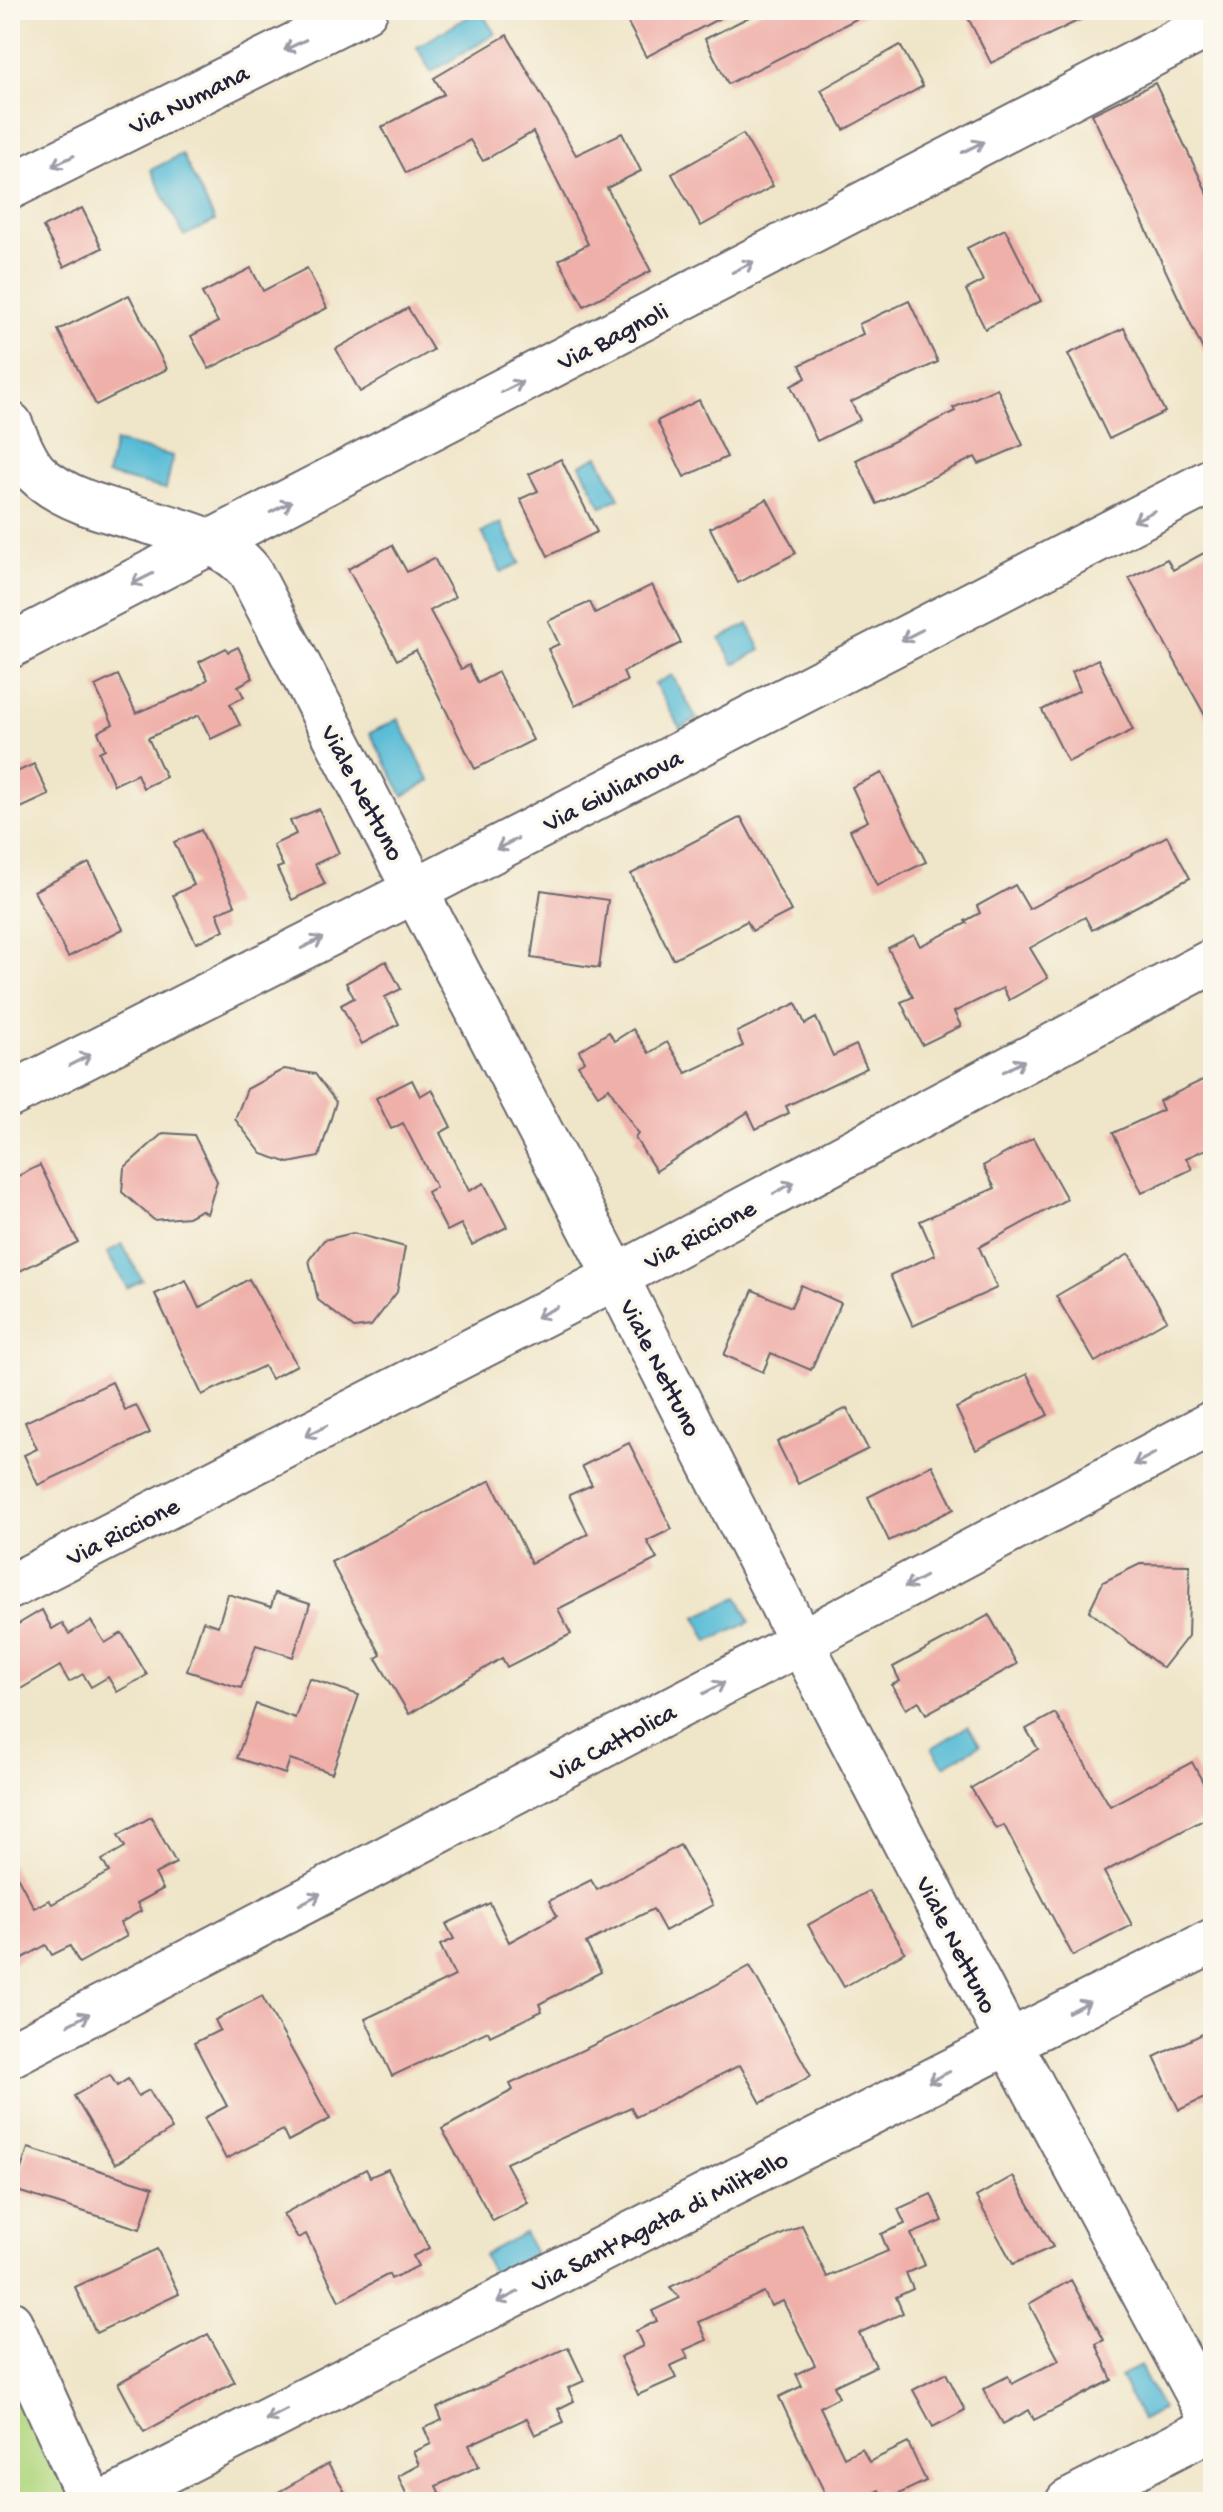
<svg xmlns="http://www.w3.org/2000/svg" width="1223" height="2512" font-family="'Gochi Hand',sans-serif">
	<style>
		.green { fill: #b2d881; stroke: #6a7d5e; stroke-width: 2 }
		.water { fill: #58bcd6; stroke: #3d6f88; stroke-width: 2 }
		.building { fill: #efb0aa }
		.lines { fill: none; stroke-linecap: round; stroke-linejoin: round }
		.minor-casing { stroke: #6a666c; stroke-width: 48 }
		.minor { stroke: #fff; stroke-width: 44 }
		.oneway { stroke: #9c9ca7 }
		.labels { text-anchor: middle; stroke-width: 7; stroke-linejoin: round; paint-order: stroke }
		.street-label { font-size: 26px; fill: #22223b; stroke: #fbf7ec }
	</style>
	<rect width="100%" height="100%" fill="#fbf7ec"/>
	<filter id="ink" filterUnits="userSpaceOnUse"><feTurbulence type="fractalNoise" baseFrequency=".0125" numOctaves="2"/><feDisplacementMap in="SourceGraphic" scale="16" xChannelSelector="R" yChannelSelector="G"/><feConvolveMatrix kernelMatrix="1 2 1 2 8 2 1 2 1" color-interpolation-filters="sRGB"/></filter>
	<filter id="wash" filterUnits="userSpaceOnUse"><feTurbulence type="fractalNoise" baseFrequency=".006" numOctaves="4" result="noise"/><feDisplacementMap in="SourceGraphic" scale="32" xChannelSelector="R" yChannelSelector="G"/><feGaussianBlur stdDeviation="1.8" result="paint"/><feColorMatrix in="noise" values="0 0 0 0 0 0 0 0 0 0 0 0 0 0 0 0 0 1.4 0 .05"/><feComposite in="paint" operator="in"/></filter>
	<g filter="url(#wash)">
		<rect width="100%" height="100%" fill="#efe5c8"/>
		<polygon class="green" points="10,2328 87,2502 10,2502"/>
		<g class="water">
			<polygon points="480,10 495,34 431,72 417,47"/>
			<polygon points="182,154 215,221 184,236 151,170"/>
			<polygon points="115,442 173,456 166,489 107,475"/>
			<polygon points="598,456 619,498 602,507 580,465"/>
			<polygon points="501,523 520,563 501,572 482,532"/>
			<polygon points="748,624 761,650 734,664 720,639"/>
			<polygon points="672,675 697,719 680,728 655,684"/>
			<polygon points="398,719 430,781 403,796 370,733"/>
			<polygon points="122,1244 142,1280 127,1288 107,1253"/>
			<polygon points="738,1597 750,1622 708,1642 696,1617"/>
			<polygon points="968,1726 980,1745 944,1766 932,1748"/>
			<polygon points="524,2233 536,2255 495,2277 483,2255"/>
			<polygon points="1140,2366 1162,2409 1142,2420 1120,2377"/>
		</g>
		<g id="blocks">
			<g class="building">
				<polygon points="621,10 735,10 646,57"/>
				<polygon points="763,10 874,10 728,84 705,39"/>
				<polygon points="964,10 1100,10 991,63"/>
				<polygon points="507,35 576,155 622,133 641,171 607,188 651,271 584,306 559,260 588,244 533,132 483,161 470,140 406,173 382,127 444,94 434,78"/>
				<polygon points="900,45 923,86 844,130 821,90"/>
				<polygon points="1155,83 1213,205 1213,371 1092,114"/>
				<polygon points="743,134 773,186 701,226 672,174"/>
				<polygon points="82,208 102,248 64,267 43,227"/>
				<polygon points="1005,229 1041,301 985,329 966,290 983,281 967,248"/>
				<polygon points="251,268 263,291 307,268 327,308 209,369 191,336 218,322 202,293"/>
				<polygon points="129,295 167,369 96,405 58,330"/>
				<polygon points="909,301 938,362 851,402 860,420 817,441 791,386 806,378 800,365 863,334 859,324"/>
				<polygon points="408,308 433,350 360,392 336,349"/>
				<polygon points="1124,328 1165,412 1109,439 1068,354"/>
				<polygon points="997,388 1023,445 979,464 975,457 877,504 856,460 955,411 953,408"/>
				<polygon points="699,400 727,457 684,477 657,421"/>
				<polygon points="561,459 597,532 548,556 520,499 538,491 529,474"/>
				<polygon points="767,499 796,553 738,583 710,528"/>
				<polygon points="392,545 407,572 434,558 455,597 430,611 461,669 469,665 478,683 498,672 533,740 475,769 416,650 397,660 348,569"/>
				<polygon points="1213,548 1213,730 1129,578 1167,559 1173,570"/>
				<polygon points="652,585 681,643 623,672 627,681 575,706 548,649 559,644 548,621 590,602 595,613"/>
				<polygon points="238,647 253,678 238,686 244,697 230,704 240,725 211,739 199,715 148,738 166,777 143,788 137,774 114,785 99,752 105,749 98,732 113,724 95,686 118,675 136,713 194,689 208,679 199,662 226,648 228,652"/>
				<polygon points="1098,659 1133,730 1068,762 1042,710 1080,690 1072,672"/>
				<polygon points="34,764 49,795 10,813 10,775"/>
				<polygon points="882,773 926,862 877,886 850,830 868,821 852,787"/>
				<polygon points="319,809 339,853 315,864 325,884 292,900 277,868 283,866 273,845 296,834 290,821"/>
				<polygon points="741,817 791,911 752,931 747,921 673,959 631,874"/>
				<polygon points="201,830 235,905 217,913 224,930 196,943 173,895 194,885 174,842"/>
				<polygon points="1167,836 1190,878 1092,930 1085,917 1030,948 1048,978 1009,1000 1003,988 954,1012 961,1026 922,1045 901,1002 913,997 888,948 914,935 920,946 967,923 965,921 980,913 977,906 1015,885 1029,909"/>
				<polygon points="89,863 123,929 68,957 34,891"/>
				<polygon points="541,890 608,900 599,968 531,958"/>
				<polygon points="386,961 401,989 385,997 399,1024 362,1044 341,1005 354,998 346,983"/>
				<polygon points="796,1003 805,1024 816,1018 833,1056 856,1045 867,1068 786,1106 789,1113 756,1129 748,1112 656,1171 635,1138 638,1134 609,1088 598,1095 578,1065 585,1061 579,1051 609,1032 614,1041 633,1029 649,1053 667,1042 686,1073 743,1046 737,1032"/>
				<polygon points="284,1069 315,1074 336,1102 319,1157 289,1163 262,1154 235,1119 247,1089"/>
				<polygon points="1213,1075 1213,1146 1186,1158 1192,1169 1142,1193 1113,1133 1163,1110 1159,1101"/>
				<polygon points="412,1080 420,1096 432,1089 451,1127 440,1133 469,1191 484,1183 507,1227 472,1245 461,1224 447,1231 427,1192 436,1187 403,1123 391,1129 376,1098"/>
				<polygon points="163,1133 194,1135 217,1181 207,1214 201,1210 188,1217 154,1220 122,1192 124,1168"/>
				<polygon points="1033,1138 1067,1199 979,1247 997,1288 913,1326 890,1275 935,1255 920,1221 995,1188 983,1166"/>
				<polygon points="40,1165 78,1242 10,1276 10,1180"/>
				<polygon points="353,1233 405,1247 397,1292 371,1326 354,1328 318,1300 309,1260 324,1240"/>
				<polygon points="1129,1254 1167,1320 1095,1362 1056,1296"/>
				<polygon points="249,1279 297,1365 271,1379 264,1366 202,1395 155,1294 186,1280 199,1308"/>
				<polygon points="801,1285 841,1303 811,1370 771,1353 763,1372 724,1355 753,1290 791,1307"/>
				<polygon points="1027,1374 1048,1415 976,1450 956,1408"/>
				<polygon points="112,1382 125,1410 136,1405 150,1433 38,1485 24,1455 37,1449 25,1422"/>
				<polygon points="847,1408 868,1449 798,1484 777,1442"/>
				<polygon points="629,1443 672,1529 647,1541 657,1559 558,1609 571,1634 507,1667 502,1658 409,1714 376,1658 381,1655 331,1562 491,1480 531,1563 588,1534 569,1495 592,1485 582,1466"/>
				<polygon points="932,1465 954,1509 889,1541 868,1497"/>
				<polygon points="1140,1564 1190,1565 1188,1636 1163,1668 1089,1611 1103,1582"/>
				<polygon points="275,1593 310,1604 293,1657 256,1645 241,1688 187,1671 203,1621 218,1626 228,1594 271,1607"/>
				<polygon points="42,1610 52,1629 62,1623 69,1634 91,1621 105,1643 122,1633 147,1675 117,1692 108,1677 91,1687 83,1674 69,1682 60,1666 10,1695 10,1629"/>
				<polygon points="989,1615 1017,1664 926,1714 919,1701 906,1709 892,1685 900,1681 893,1667"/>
				<polygon points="309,1678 359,1695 332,1773 290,1759 285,1774 237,1758 256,1704 295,1718"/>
				<polygon points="1055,1713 1110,1806 1192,1762 1213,1801 1213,1815 1104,1872 1132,1925 1073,1956 1004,1825 996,1829 971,1788 1038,1749 1026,1729"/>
				<polygon points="151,1817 176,1863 155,1874 163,1889 137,1903 141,1911 120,1923 127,1936 79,1963 70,1946 52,1955 46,1945 10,1965 10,1863 34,1908 49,1900 52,1904 109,1872 102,1860 125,1847 118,1835"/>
				<polygon points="680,1845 713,1905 665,1931 653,1909 586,1943 601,1972 539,2004 542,2011 490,2036 488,2031 392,2076 365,2019 455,1976 440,1945 454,1939 446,1924 490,1903 509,1942 557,1916 549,1901 591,1880 597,1890"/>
				<polygon points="869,1891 905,1952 844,1987 808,1925"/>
				<polygon points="750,1966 811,2076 761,2103 740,2065 636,2117 631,2107 506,2163 528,2203 493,2221 442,2129 513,2090 510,2084 685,2002"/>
				<polygon points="262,1996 330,2119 288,2141 283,2130 226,2159 204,2118 227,2106 194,2043 220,2030 215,2020"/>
				<polygon points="1213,2029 1213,2094 1179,2110 1154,2057"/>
				<polygon points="110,2075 117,2086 128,2079 138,2096 149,2090 172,2129 115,2164 74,2096"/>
				<polygon points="28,2148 153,2187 140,2229 14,2190"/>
				<polygon points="366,2169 370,2177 388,2169 429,2248 413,2256 418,2266 391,2279 389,2274 339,2301 306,2234 298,2238 283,2214"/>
				<polygon points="1013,2176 1053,2247 1013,2264 976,2197"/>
				<polygon points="931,2194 943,2221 911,2234 925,2265 906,2273 913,2289 896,2297 903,2313 859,2333 876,2366 834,2386 839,2397 820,2407 844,2457 862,2448 869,2462 908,2443 926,2481 884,2501 879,2490 856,2501 851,2492 829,2502 779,2397 802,2386 796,2374 815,2365 783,2301 771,2306 764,2292 699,2322 707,2340 684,2350 688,2358 670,2366 676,2378 638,2395 620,2357 643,2346 636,2331 657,2321 652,2311 680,2298 670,2287 802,2225 827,2277 888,2251 881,2234 905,2224 898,2209"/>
				<polygon points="157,2249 179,2294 96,2333 75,2287"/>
				<polygon points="1071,2280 1104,2340 1096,2344 1112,2380 1034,2420 1029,2410 1003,2424 983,2389 1008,2376 1012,2384 1059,2360 1029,2304"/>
				<polygon points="208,2334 235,2382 144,2432 118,2383"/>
				<polygon points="568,2347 584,2381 568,2388 574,2401 558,2409 564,2422 535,2435 527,2418 469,2445 479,2466 436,2486 444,2502 410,2502 398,2476 419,2465 413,2452 431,2444 424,2428 442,2420 437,2408"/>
				<polygon points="946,2373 965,2410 933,2427 913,2390"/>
				<polygon points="328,2464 351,2502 261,2502"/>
			</g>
		</g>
	</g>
	<g filter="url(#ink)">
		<use href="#blocks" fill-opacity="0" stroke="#6a666c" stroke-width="2"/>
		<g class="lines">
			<g class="minor-casing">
				<g id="minor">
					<polyline points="10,187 365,10"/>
					<path d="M10 424C17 440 24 460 36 473 87 524 209 517 250 572L616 1277 801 1642 1009 2042 1213 2422"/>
					<polyline points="10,646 1213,23"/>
					<polyline points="10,1095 416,890 1213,480"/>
					<polyline points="10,1587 616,1277 1213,961"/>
					<polyline points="10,2055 801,1642 1213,1423"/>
					<polyline points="10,2323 91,2502"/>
					<polyline points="106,2502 1009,2042 1213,1941"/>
					<polyline points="1068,2502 1213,2427"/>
				</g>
			</g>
			<use href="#minor" class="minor"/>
		</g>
		<defs><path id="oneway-shaft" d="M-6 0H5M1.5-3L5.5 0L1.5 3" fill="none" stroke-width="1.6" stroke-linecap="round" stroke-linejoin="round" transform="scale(2)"/></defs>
		<g class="oneway">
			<use href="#oneway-shaft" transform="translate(295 45) rotate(154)"/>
			<use href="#oneway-shaft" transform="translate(973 147) rotate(-27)"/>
			<use href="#oneway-shaft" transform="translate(63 161) rotate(154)"/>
			<use href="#oneway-shaft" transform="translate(743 267) rotate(-27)"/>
			<use href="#oneway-shaft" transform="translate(512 387) rotate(-27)"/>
			<use href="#oneway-shaft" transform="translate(281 507) rotate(-27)"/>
			<use href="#oneway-shaft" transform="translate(1144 516) rotate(153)"/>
			<use href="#oneway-shaft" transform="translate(142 579) rotate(153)"/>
			<use href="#oneway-shaft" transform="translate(912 635) rotate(153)"/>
			<use href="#oneway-shaft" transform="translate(507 844) rotate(153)"/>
			<use href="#oneway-shaft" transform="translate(312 943) rotate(-27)"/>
			<use href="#oneway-shaft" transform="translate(80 1060) rotate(-27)"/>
			<use href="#oneway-shaft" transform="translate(1014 1066) rotate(-28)"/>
			<use href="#oneway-shaft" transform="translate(784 1188) rotate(-28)"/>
			<use href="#oneway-shaft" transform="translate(547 1312) rotate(153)"/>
			<use href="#oneway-shaft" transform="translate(316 1431) rotate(153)"/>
			<use href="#oneway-shaft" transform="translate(1144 1459) rotate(152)"/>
			<use href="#oneway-shaft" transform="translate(915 1582) rotate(152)"/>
			<use href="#oneway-shaft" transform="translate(714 1688) rotate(-28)"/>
			<use href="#oneway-shaft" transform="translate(310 1899) rotate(-28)"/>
			<use href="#oneway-shaft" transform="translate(1079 2007) rotate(-26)"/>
			<use href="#oneway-shaft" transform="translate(79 2019) rotate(-28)"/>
			<use href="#oneway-shaft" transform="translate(939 2077) rotate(153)"/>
			<use href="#oneway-shaft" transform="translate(508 2297) rotate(153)"/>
			<use href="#oneway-shaft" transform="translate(276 2415) rotate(153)"/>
		</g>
	</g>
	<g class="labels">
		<g class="street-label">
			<text transform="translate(188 98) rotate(-26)" y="9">Via Numana</text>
			<text transform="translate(612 335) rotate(-27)" y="9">Via Bagnoli</text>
			<text transform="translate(612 789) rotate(-27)" y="9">Via Giulianova</text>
			<text transform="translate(364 792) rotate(62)" y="9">Viale Nettuno</text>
			<text transform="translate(699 1233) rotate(-28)" y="9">Via Riccione</text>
			<text transform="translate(662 1367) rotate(63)" y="9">Viale Nettuno</text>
			<text transform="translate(122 1530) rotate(-27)" y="9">Via Riccione</text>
			<text transform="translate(612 1741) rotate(-28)" y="9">Via Cattolica</text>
			<text transform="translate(958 1944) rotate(63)" y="9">Viale Nettuno</text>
			<text transform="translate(659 2220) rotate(-27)" y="9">Via Sant'Agata di Militello</text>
		</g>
	</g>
	<rect width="1223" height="2512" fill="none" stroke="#fbf7ec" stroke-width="40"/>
</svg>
